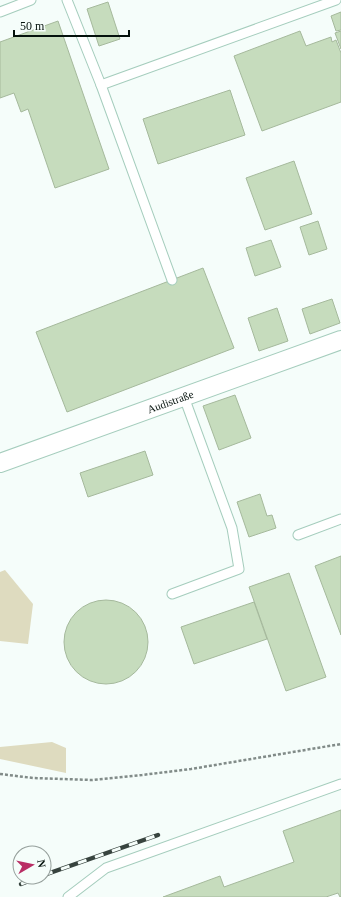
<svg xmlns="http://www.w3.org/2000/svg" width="341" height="897" font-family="Georgia,serif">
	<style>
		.green { fill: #dedbbf }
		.building { fill: #c6dcbd; stroke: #a5b99c }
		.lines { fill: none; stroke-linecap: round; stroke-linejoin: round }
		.service-casing { stroke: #a5cdbd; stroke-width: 11 }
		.minor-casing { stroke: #a5cdbd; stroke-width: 20 }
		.path { stroke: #818b88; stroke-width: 2.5; stroke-dasharray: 3 2; stroke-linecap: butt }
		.service { stroke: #fff; stroke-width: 9 }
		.minor { stroke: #fff; stroke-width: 18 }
		.rail-casing { stroke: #37433e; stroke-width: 4.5 }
		.rail { stroke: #f5fdfa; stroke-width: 3; stroke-dasharray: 9; stroke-linecap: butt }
		.labels { text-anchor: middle; stroke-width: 3; stroke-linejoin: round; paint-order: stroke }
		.street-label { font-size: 11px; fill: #04110c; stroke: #f5fdfa }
	</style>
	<rect width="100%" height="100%" fill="#f5fdfa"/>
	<g class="green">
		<polygon points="5,570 33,604 28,644 0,641 0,572"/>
		<polygon points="52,742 66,748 66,773 0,759 0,747"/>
	</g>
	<g class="building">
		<polygon points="108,2 120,39 99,46 87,9"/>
		<polygon points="341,12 341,30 336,31 331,16"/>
		<polygon points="58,21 109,169 55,188 28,109 21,112 14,93 0,98 0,42"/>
		<polygon points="300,31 306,46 331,37 332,42 336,40 341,53 341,102 262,131 234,56"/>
		<polygon points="341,31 341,49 335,33"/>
		<polygon points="230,90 245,135 158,164 143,119"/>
		<polygon points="294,161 312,214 265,230 246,178"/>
		<polygon points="318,221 327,249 309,255 300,227"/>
		<polygon points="271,240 281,267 255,276 246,248"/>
		<polygon points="203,268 234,348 67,412 36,332"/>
		<polygon points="332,299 340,323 310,334 302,309"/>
		<polygon points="277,308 288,341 259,351 248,318"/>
		<polygon points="235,395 251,438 219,450 203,406"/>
		<polygon points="145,451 153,475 88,497 80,473"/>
		<polygon points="260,494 267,516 272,515 276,528 249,537 237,502"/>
		<polygon points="341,556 341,635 315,566"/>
		<polygon points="289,573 326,677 286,691 249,587"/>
		<circle cx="106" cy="642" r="42"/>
		<polygon points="254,602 267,639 194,664 181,627"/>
		<polygon points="341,810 341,897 340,897 338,893 326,897 163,897 220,876 224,887 294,862 283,831"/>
	</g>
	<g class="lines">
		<g class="service-casing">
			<g id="service">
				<polyline points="67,0 101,85"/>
				<polyline points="0,12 31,0"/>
				<polyline points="172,280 101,85 336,0"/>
				<polyline points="298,535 341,519"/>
				<polyline points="172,594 239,569 232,528 184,397"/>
				<polyline points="68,897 106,868 341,784"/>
			</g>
		</g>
		<g class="minor-casing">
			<g id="minor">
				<path id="s1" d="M0 463 341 340"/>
			</g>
		</g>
		<polyline class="path" points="0,774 33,778 92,780 142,775 191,769 341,744"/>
		<use href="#service" class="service"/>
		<use href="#minor" class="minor"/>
		<g class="rail-casing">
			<g id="rail">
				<polyline points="44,875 158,835"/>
				<polyline points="21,884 39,877"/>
			</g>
		</g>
		<use href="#rail" class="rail"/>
	</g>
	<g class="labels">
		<g class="street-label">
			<text dy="4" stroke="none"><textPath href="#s1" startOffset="181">Audistraße</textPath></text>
		</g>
	</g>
	<g transform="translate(32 865) rotate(81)"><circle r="19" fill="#f5fdfa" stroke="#959f9b"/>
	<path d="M0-3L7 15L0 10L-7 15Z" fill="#b92e65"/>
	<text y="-6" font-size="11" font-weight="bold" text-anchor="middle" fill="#04110c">N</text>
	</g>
	<path d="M14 30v6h115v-6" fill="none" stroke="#04110c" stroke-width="2"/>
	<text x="20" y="30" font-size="12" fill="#04110c" stroke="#f5fdfa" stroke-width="3" paint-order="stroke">50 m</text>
</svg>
